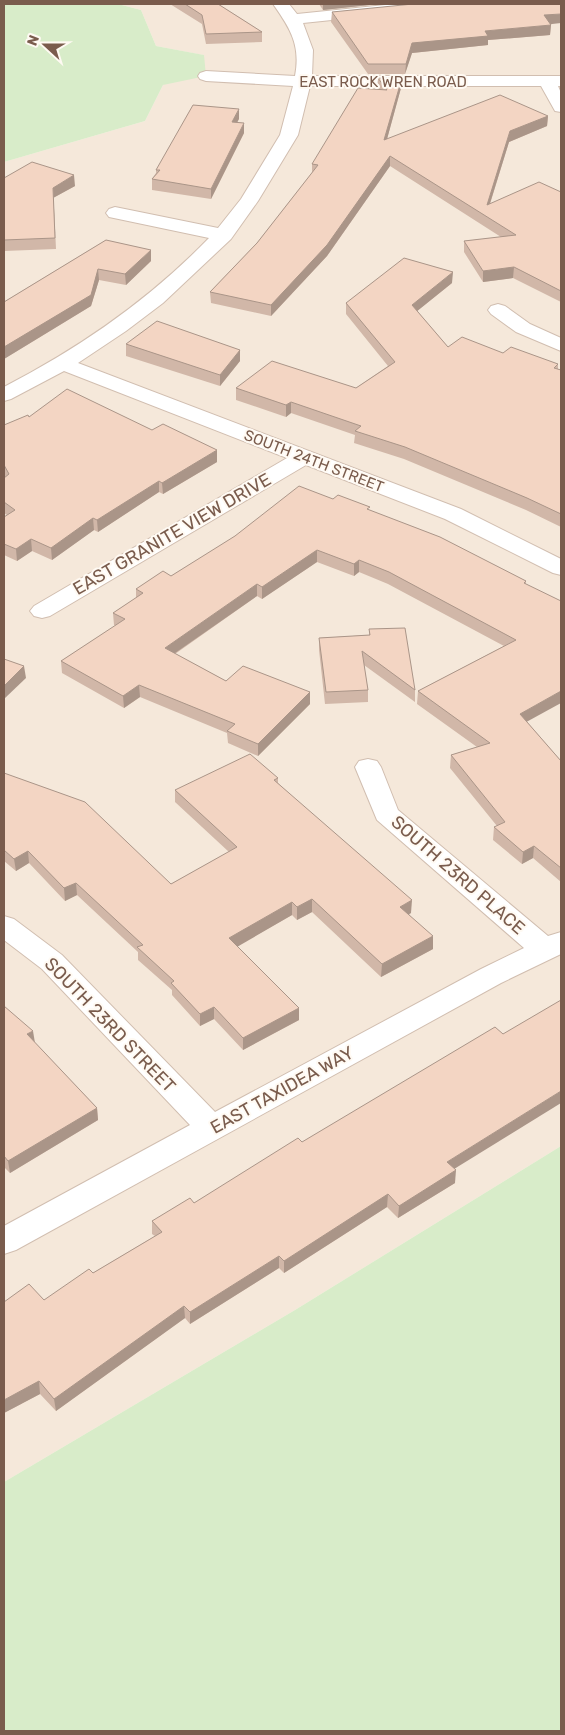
<svg xmlns="http://www.w3.org/2000/svg" width="565" height="1735" font-family="Rubik,sans-serif">
	<style>
		.residential { fill: #f5e8da }
		.green { fill: #d8ecc9 }
		.lines { fill: none; stroke-linecap: round; stroke-linejoin: round }
		.minor-casing { stroke: #d1beb0; stroke-width: 2 }
		.minor { fill: #fff; fill-rule: evenodd }
		.wall { fill: #d1b7a8 }
		.shaded-wall { fill: #aa9588 }
		.building { fill: #f3d5c3; stroke: #aa9588 }
		.labels { text-anchor: middle; stroke-width: 4; stroke-linejoin: round; paint-order: stroke }
		.far-street-label { font-size: 15px; fill: #7a5c4d; stroke: #fffaf3 }
		.street-label { font-size: 18px; fill: #7a5c4d; stroke: #fffaf3 }
	</style>
	<rect width="100%" height="100%" fill="#fdf6ec"/>
	<polygon class="residential" points="118,4 561,4 561,1146 295,1310 4,1482 4,162 145,121 163,85 203,55 156,46 141,10"/>
	<g class="green">
		<polygon points="4,4 118,4 141,10 156,46 204,55 206,76 163,85 145,121 4,162"/>
		<polygon points="561,1146 561,1731 4,1731 4,1482 295,1310"/>
	</g>
	<g class="lines">
		<g class="minor-casing">
			<g id="minor">
				<path d="M273 4H289L297 14 395 4H445L442 7 437 9 303 23 313 50 312 76H561V86H558L561 93V112L555 111 541 86H310L298 135 258 201 231 239 163 303 126 331 78 363 461 509 561 559V575L553 573 445 519 306 465 50 616 42 618 34 616 30 611 34 606 287 458 64 371 11 399 4 401V387C81 347 149 300 209 238L109 217 106 213 109 209 115 207 218 228 241 199 280 135 293 86 206 81 200 79 198 76 200 73 206 71 295 76C301 45 290 28 273 4Z"/>
				<polygon points="498,304 505,306 530,324 561,338 561,351 516,332 491,314 488,310 491,306"/>
				<polygon points="368,759 377,761 381,767 398,810 548,936 561,932 561,954 501,983 16,1250 4,1254 4,1226 190,1125 42,969 4,940 4,916 14,919 62,955 215,1112 481,969 524,948 377,820 355,767 359,761"/>
			</g>
		</g>
		<use href="#minor" class="minor"/>
	</g>
	<g class="wall">
		<polygon points="170,4 218,4 262,32 262,42 206,44 202,24"/>
		<polygon points="319,4 379,4 323,10"/>
		<polygon points="332,12 551,24 550,35 488,40 488,45 412,53 405,74 368,74 331,22"/>
		<polygon points="378,78 401,88 387,139 548,116 547,126 509,142 490,204 561,192 561,302 513,278 483,282 464,252 464,241 501,237 390,166 327,256 271,316 211,303 210,292 257,243 312,173 312,164 379,90 377,88"/>
		<polygon points="239,119 237,122 244,133 211,199 152,190 152,179 156,173 156,170"/>
		<polygon points="4,178 75,186 53,198 56,249 4,251"/>
		<polygon points="106,240 151,261 126,285 99,280 91,306 4,359 4,302"/>
		<polygon points="452,283 417,311 448,347 503,353 558,364 558,369 561,370 561,527 526,510 404,459 354,443 355,435 291,413 286,417 236,400 236,388 356,388 388,366 346,314 346,303"/>
		<polygon points="126,344 240,350 240,361 220,386 126,356"/>
		<polygon points="29,417 217,462 163,494 159,492 98,532 94,530 52,560 32,551 17,561 4,555 4,517 7,515 4,513 4,478 5,477 4,475 4,425"/>
		<polygon points="333,499 369,510 526,581 527,722 561,761 561,882 533,858 522,864 493,840 494,827 497,826 450,768 451,755 477,747 417,704 418,691 504,646 388,584 359,572 354,576 317,562 262,599 257,596 175,654 226,681 310,692 310,704 258,756 228,743 227,733 140,697 124,708 62,673 61,661 116,626 114,625 113,613 136,598 136,589 171,576"/>
		<polygon points="369,629 415,690 415,702 364,665 368,690 368,702 325,704 319,650 319,638 369,635"/>
		<polygon points="4,773 171,884 229,852 175,802 175,790 278,778 278,783 411,913 409,914 433,949 381,977 312,912 297,920 292,915 237,946 299,1008 299,1020 243,1050 214,1019 200,1026 172,995 172,990 138,960 138,952 77,895 65,901 29,863 16,871 4,861"/>
		<polygon points="4,1006 34,1042 97,1108 98,1120 10,1173 4,1167"/>
		<polygon points="302,1142 454,1169 455,1183 398,1218 387,1207 284,1273 279,1268 190,1324 185,1318 56,1411 40,1394 4,1413 44,1300 93,1273 155,1236 152,1234 152,1221 194,1203"/>
	</g>
	<g class="shaded-wall">
		<polygon points="323,4 379,4 323,10"/>
		<polygon points="561,14 561,23 543,25 544,15"/>
		<polygon points="551,25 550,35 488,40 488,45 412,53 405,74 406,64 412,43 485,31"/>
		<polygon points="402,78 401,88 384,150 384,140"/>
		<polygon points="239,109 239,119 232,132 232,122"/>
		<polygon points="548,116 547,126 509,142 486,216 487,205 510,131"/>
		<polygon points="244,123 244,133 211,199 211,189"/>
		<polygon points="390,156 390,166 327,256 271,316 271,305"/>
		<polygon points="74,175 75,186 53,198 56,249 53,188"/>
		<polygon points="151,250 151,261 126,285 125,274"/>
		<polygon points="514,267 513,278 483,282 483,271"/>
		<polygon points="98,269 99,280 91,306 4,359 4,347"/>
		<polygon points="453,272 452,283 411,316 412,305"/>
		<polygon points="240,350 240,361 220,386 220,375"/>
		<polygon points="291,402 291,413 286,417 286,405"/>
		<polygon points="217,450 217,462 163,494 162,483"/>
		<polygon points="159,481 159,492 98,532 97,520"/>
		<polygon points="93,518 94,530 52,560 51,548"/>
		<polygon points="31,539 32,551 17,561 16,549"/>
		<polygon points="317,550 317,562 262,599 262,587"/>
		<polygon points="359,560 359,572 354,576 354,564"/>
		<polygon points="257,584 257,596 165,660 165,648"/>
		<polygon points="24,666 26,678 4,699 4,686"/>
		<polygon points="139,685 140,697 124,708 123,696"/>
		<polygon points="561,691 561,703 519,726 520,714"/>
		<polygon points="310,692 310,704 258,756 258,744"/>
		<polygon points="534,846 533,858 522,864 523,852"/>
		<polygon points="28,851 29,863 16,871 14,859"/>
		<polygon points="76,883 77,895 65,901 64,888"/>
		<polygon points="312,899 312,912 297,920 297,907"/>
		<polygon points="412,900 411,913 400,919 400,907"/>
		<polygon points="292,902 292,915 230,951 229,938"/>
		<polygon points="433,936 433,949 381,977 382,964"/>
		<polygon points="214,1007 214,1019 200,1026 200,1014"/>
		<polygon points="299,1008 299,1020 243,1050 243,1038"/>
		<polygon points="33,1031 35,1043 27,1034"/>
		<polygon points="561,1091 561,1103 446,1174 447,1162"/>
		<polygon points="97,1108 98,1120 10,1173 8,1161"/>
		<polygon points="456,1170 455,1183 398,1218 399,1206"/>
		<polygon points="388,1194 387,1207 284,1273 284,1261"/>
		<polygon points="279,1256 279,1268 190,1324 190,1312"/>
		<polygon points="184,1306 185,1318 56,1411 54,1399"/>
		<polygon points="39,1381 40,1394 4,1413 4,1400"/>
	</g>
	<g class="building">
		<polygon points="185,4 218,4 262,32 206,34 202,15"/>
		<polygon points="413,4 561,4 561,14 544,15 551,25 485,31 488,36 412,43 406,64 368,64 332,12"/>
		<polygon points="378,78 402,78 384,140 500,95 548,116 510,131 487,205 539,182 561,192 561,291 514,267 483,271 464,241 516,235 390,156 327,245 271,305 210,292 257,243 318,165 312,164 358,88 387,90"/>
		<polygon points="193,105 239,109 232,122 244,123 211,189 152,179 160,170 156,170"/>
		<polygon points="32,162 74,175 53,188 55,238 4,240 4,178"/>
		<polygon points="106,240 151,250 125,274 98,269 91,295 4,347 4,302"/>
		<polygon points="404,258 453,272 412,305 448,347 462,337 503,353 511,347 558,364 554,368 561,370 561,514 527,498 405,447 355,431 361,426 291,402 286,405 236,388 272,361 356,388 395,362 346,303"/>
		<polygon points="157,321 240,350 220,375 126,344"/>
		<polygon points="67,389 152,430 163,424 217,450 162,483 159,481 97,520 93,518 51,548 31,539 16,549 4,544 4,517 15,510 4,502 4,478 9,474 4,465 4,425 28,415 29,417"/>
		<polygon points="299,486 333,499 338,495 370,507 367,509 440,537 526,581 524,583 561,601 561,691 520,714 561,761 561,868 534,846 523,852 494,827 505,822 451,755 490,743 418,691 516,640 389,572 359,560 354,564 317,550 262,587 257,584 165,648 226,681 243,666 310,692 258,744 227,731 235,724 139,685 123,696 61,661 125,619 113,613 143,593 136,589 163,571 171,576 235,536"/>
		<polygon points="405,628 415,690 362,651 368,690 326,692 319,638 370,635 369,629"/>
		<polygon points="4,659 24,666 4,686"/>
		<polygon points="250,754 278,778 274,780 412,900 400,907 433,936 382,964 312,899 297,907 292,902 229,938 299,1008 243,1038 214,1007 200,1014 171,983 174,981 137,947 143,945 76,883 64,888 28,851 14,859 4,850 4,773 85,802 171,884 237,847 175,790"/>
		<polygon points="561,1000 561,1091 447,1162 456,1170 399,1206 388,1194 284,1261 279,1256 190,1312 184,1306 54,1399 39,1381 4,1400 4,1302 29,1284 44,1300 89,1269 93,1273 162,1232 152,1221 190,1198 194,1203 298,1138 302,1142 495,1027 503,1034"/>
		<polygon points="4,1006 33,1031 27,1034 97,1108 8,1161 4,1156"/>
	</g>
	<g class="labels">
		<g class="far-street-label">
			<text x="383" y="87">EAST ROCK WREN ROAD</text>
			<text transform="translate(314 461) rotate(21)" y="5">SOUTH 24TH STREET</text>
		</g>
		<g class="street-label">
			<text transform="translate(172 534) rotate(-30)" y="6">EAST GRANITE VIEW DRIVE</text>
			<text transform="translate(458 875) rotate(41)" y="6">SOUTH 23RD PLACE</text>
			<text transform="translate(110 1025) rotate(46)" y="6">SOUTH 23RD STREET</text>
			<text transform="translate(282 1090) rotate(-29)" y="6">EAST TAXIDEA WAY</text>
		</g>
	</g>
	<rect width="565" height="1735" fill="none" stroke="#7a5c4d" stroke-width="10"/>
	<g transform="translate(45 45) rotate(291)" stroke="#fffaf3" stroke-width="4" paint-order="stroke">
	<path d="M0-4L9 19L0 12L-9 19Z" fill="#7a5c4d"/>
	<text y="-8" font-size="14" font-weight="bold" text-anchor="middle" fill="#7a5c4d">N</text>
	</g>
</svg>
